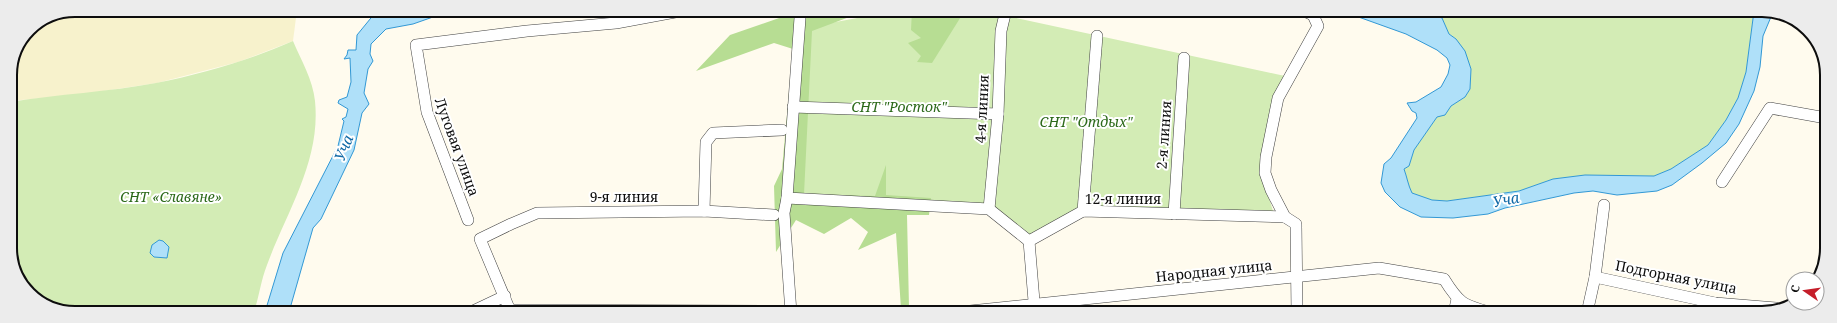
<svg xmlns="http://www.w3.org/2000/svg" width="1837" height="323" font-family="'Noto Serif',serif">
	<style>
		.farmland { fill: #f7f2cc }
		.green { fill: #d3ecb5 }
		.forest { fill: #b7dd93 }
		.water { fill: #afe0f9; stroke: #3298d5 }
		.lines { fill: none; stroke-linecap: round; stroke-linejoin: round }
		.minor-casing { stroke: #404040; stroke-width: 12 }
		.minor { stroke: #fff; stroke-width: 11 }
		.labels { text-anchor: middle; stroke-width: 4; stroke-linejoin: round; paint-order: stroke }
		.park-label { font-size: 14px; font-style: italic; fill: #2c691a; stroke: #fff }
		.street-label { font-size: 14px; fill: #0d0d0d; stroke: #fff }
		.water-label { font-size: 15px; font-style: italic; fill: #1069a6; stroke: #fff }
		.rim { fill: none; stroke: #0d0d0d; stroke-width: 2 }
	</style>
	<rect width="100%" height="100%" fill="#fffbee"/>
	<polygon class="farmland" points="75,10 297,10 293,41 238,62 157,83 77,95 10,101 10,75 29,29"/>
	<g class="green">
		<polygon points="900,10 954,17 1002,11 987,205 797,196 809,27"/>
		<path d="M1442 10 1754 11 1746 72 1738 98 1726 120 1708 145 1671 169 1654 176 1585 175 1553 179 1519 191 1447 201 1432 200 1412 193C1408 185 1407 177 1404 169L1409 166 1414 150 1437 117 1440 115H1445L1451 106 1465 97 1470 89 1471 69 1456 39 1449 34 1442 18Z"/>
		<polygon points="1007,16 1285,76 1262,175 1273,211 1080,208 1029,238 990,208"/>
		<path d="M293 41C301 60 313 80 315 101 321 161 287 211 267 265 261 280 259 297 254 312H66L32 297 12 265 10 102C59 94 108 92 156 83 202 74 250 60 293 41Z"/>
	</g>
	<g class="forest">
		<polygon points="791,10 868,10 812,31 804,194 875,196 886,165 886,195 931,198 929,215 907,215 909,307 901,309 896,233 858,250 868,232 851,218 824,234 796,220 776,252 774,186 782,169 793,49 774,43 696,71 730,35 782,17"/>
		<polygon points="912,10 1011,10 1013,12 981,18 962,15 932,63 917,62 921,56 908,43 921,38 911,30"/>
	</g>
	<g class="water">
		<polygon points="396,10 453,10 413,24 386,29 371,44 370,54 373,61 368,69 364,93 369,104 362,113 354,150 321,219 313,228 289,312 265,312 283,253 338,146 344,121 342,119 346,117 348,109 338,103 339,100 347,97 351,82 350,58 344,59 347,55 348,50 356,50 357,35 375,13 382,17"/>
		<path d="M1339 10H1405L1426 15 1435 14 1442 18 1449 34 1456 39 1465 51 1471 69 1470 89 1465 97 1451 106 1445 115 1437 117 1414 150 1409 166 1404 169C1407 177 1408 185 1412 193L1432 200 1447 201 1519 191 1553 179 1585 175 1654 176 1671 169 1708 145 1726 120 1738 98 1746 72 1754 11 1773 12 1763 36 1760 67 1754 91 1739 124 1726 143 1702 163 1672 185 1657 191 1617 195 1593 191 1574 193 1505 208 1488 214 1453 218 1421 217 1400 207 1385 192 1381 183 1384 164 1391 158 1417 118 1416 113 1412 111 1407 103 1416 102 1441 87 1448 74 1450 65 1447 58 1437 50 1406 34Z"/>
		<polygon points="159,240 163,241 169,247 167,258 154,257 150,253 152,245"/>
	</g>
	<g class="lines">
		<g class="minor-casing">
			<g id="minor">
				<polyline points="793,107 998,114"/>
				<polyline points="1722,182 1770,108 1826,118"/>
				<polyline points="787,198 989,209 1029,241 1083,211 1285,217"/>
				<polyline points="989,209 998,114 1001,31 1006,10"/>
				<polyline points="704,211 706,142 713,133 782,130"/>
				<polyline points="1083,211 1097,36"/>
				<polyline points="1174,214 1184,58"/>
				<polyline points="468,220 427,112 416,45 527,31 616,23 686,10"/>
				<polyline points="1029,241 1035,313"/>
				<polyline points="1595,277 1715,303 1776,308"/>
				<polyline points="1715,303 1717,313"/>
				<polyline points="510,310 780,311"/>
				<polyline points="469,313 505,296"/>
				<polyline points="511,313 480,239 511,224 537,213 704,211 774,215"/>
				<polyline points="791,313 784,213 787,198 800,18"/>
				<path d="M951 313 1379 268 1444 279C1460 305 1464 305 1492 313"/>
				<polyline points="1297,313 1296,224 1285,217 1271,190 1265,173 1266,157 1278,98 1318,26 1313,15 1302,10"/>
				<polyline points="1454,313 1457,299"/>
				<polyline points="1587,313 1595,277 1604,205"/>
			</g>
		</g>
		<use href="#minor" class="minor"/>
	</g>
	<g class="labels">
		<g class="park-label">
			<text x="899" y="112">СНТ "Росток"</text>
			<text x="1086" y="127">СНТ "Отдых"</text>
			<text x="171" y="202">СНТ «Славяне»</text>
		</g>
		<g class="street-label">
			<text transform="translate(982 109) rotate(-87)" y="5">4-я линия</text>
			<text transform="translate(1164 135) rotate(-86)" y="5">2-я линия</text>
			<text transform="translate(457 147) rotate(70)" y="5">Луговая улица</text>
			<text x="624" y="202">9-я линия</text>
			<text x="1123" y="204">12-я линия</text>
			<text transform="translate(1214 271) rotate(-6)" y="5">Народная улица</text>
			<text transform="translate(1676 277) rotate(11)" y="5">Подгорная улица</text>
		</g>
		<g class="water-label">
			<text transform="translate(344 148) rotate(-68)" y="5">Уча</text>
			<text transform="translate(1506 200) rotate(-11)" y="5">Уча</text>
		</g>
	</g>
	<path d="M0 0H1837V323H0ZM75 17H1762A58 58 0 0 1 1820 75V248A58 58 0 0 1 1762 306H75A58 58 0 0 1 17 248V75A58 58 0 0 1 75 17Z" fill="#ececec" fill-rule="evenodd"/>
	<path class="rim" d="M75 17H1762A58 58 0 0 1 1820 75V248A58 58 0 0 1 1762 306H75A58 58 0 0 1 17 248V75A58 58 0 0 1 75 17Z"/>
	<g transform="translate(1805 291) rotate(283)"><circle r="19" fill="#ffffff" stroke="#9e9e9e"/>
	<path d="M0-3L7 15L0 10L-7 15Z" fill="#c51e2a"/>
	<text y="-6" font-size="11" font-weight="bold" text-anchor="middle" fill="#0d0d0d">С</text>
	</g>
</svg>
